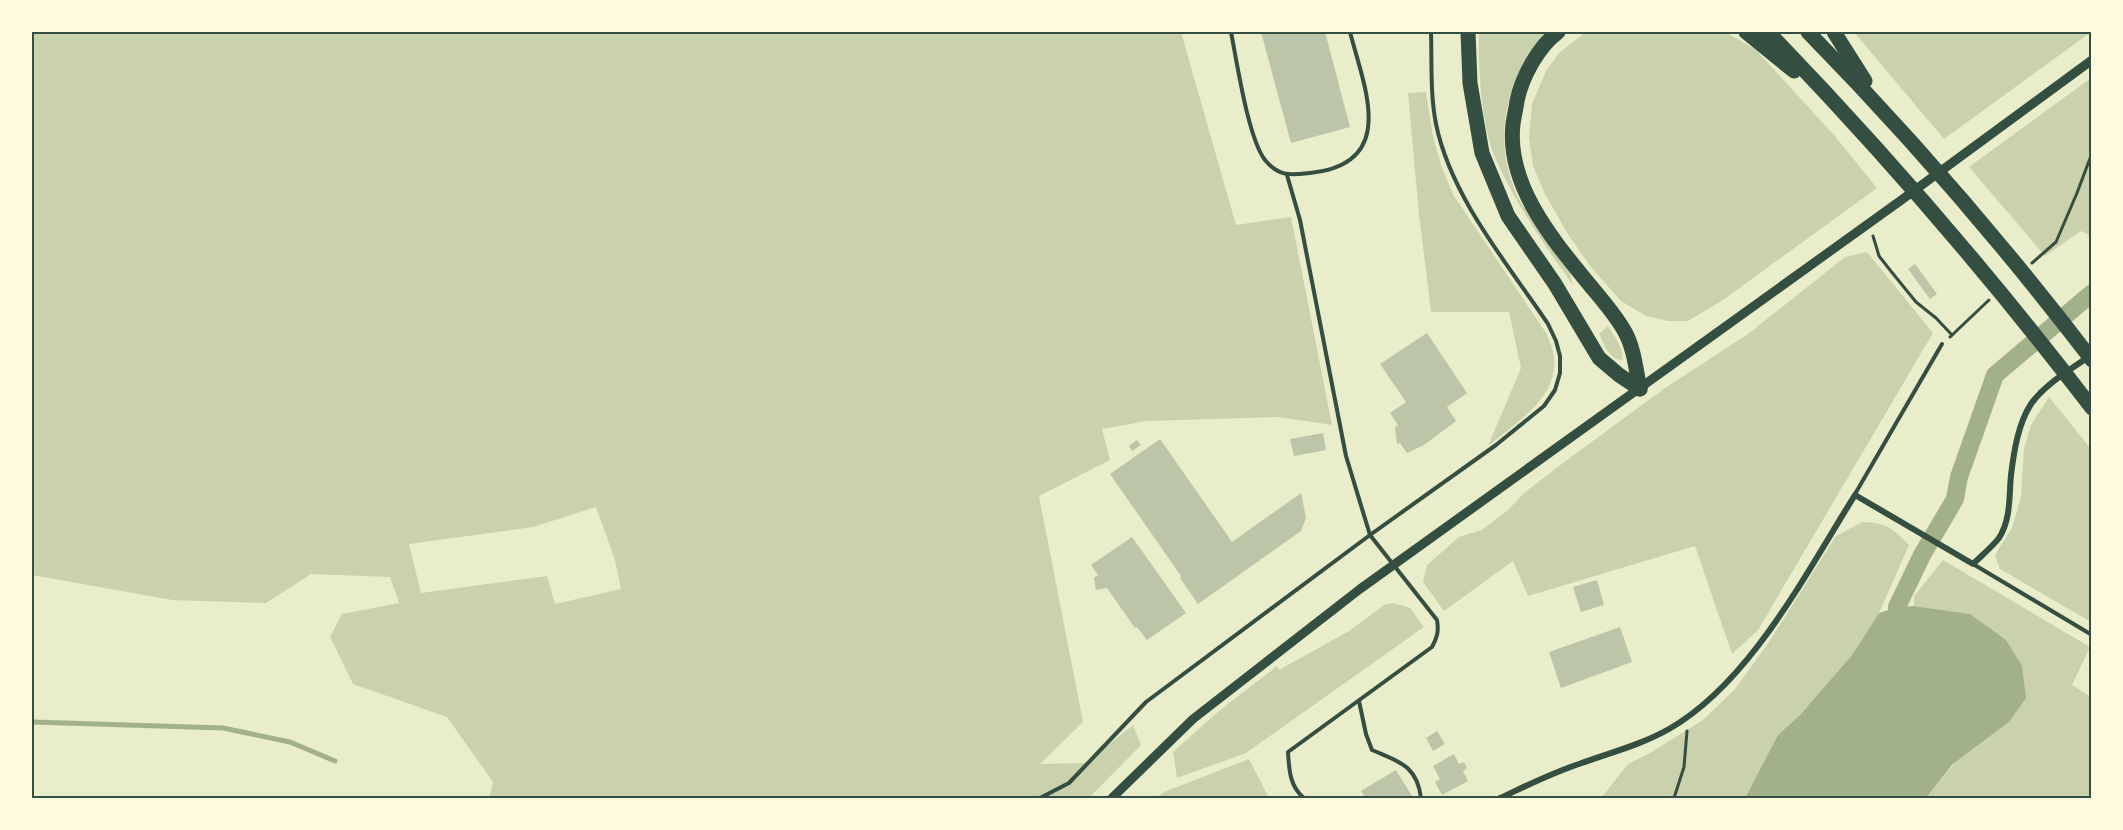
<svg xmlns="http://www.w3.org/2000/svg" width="2123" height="830" font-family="Cabin,sans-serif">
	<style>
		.green { fill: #cad2ad; fill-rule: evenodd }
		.water { fill: #a3b18a }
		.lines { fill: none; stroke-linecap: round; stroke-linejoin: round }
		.stream { stroke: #a3b18a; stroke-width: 5 }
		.canal { stroke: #a3b18a; stroke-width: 18 }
		.building { fill: #bcc5a7 }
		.path { stroke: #344e41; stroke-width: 3 }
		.service { stroke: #344e41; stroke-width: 4 }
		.minor { stroke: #344e41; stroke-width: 6 }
		.tertiary { stroke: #344e41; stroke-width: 9 }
		.motorway { stroke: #344e41; stroke-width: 15 }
		.neatline { fill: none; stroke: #344e41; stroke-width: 2 }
	</style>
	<rect width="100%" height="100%" fill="#e9edc9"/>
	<g class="green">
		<path d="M32 32H1181L1236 225 1291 217 1332 425 1278 417 1146 421 1102 429 1110 460 1039 496 1083 722 1040 764 1085 763 1133 725 1141 745 1089 798H489L493 782 447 717 353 684 330 637 342 614 399 603 390 577 311 574 266 603 172 600 32 575ZM596 507 615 560 621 589 555 604 547 576 421 593 409 544 533 527Z"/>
		<path d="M1479 32H1549C1507 76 1491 135 1516 193 1519 201 1526 209 1531 216 1543 235 1556 254 1570 273L1573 285C1543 243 1514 202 1494 155 1481 123 1478 66 1479 32Z"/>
		<polygon points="1586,32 1725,32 1755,49 1834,135 1877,188 1723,300 1688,321 1668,321 1646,316 1621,301 1591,267 1569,236 1545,194 1533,166 1529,138 1532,104 1546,71 1560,52"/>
		<polygon points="1854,32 2091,32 1944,139"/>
		<polygon points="2091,78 2091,236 2081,231 2045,256 1969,167"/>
		<path d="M1426 92 1433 137 1442 168 1454 196 1546 333C1574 387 1525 416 1488 446L1521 368 1509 312H1431L1419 215 1408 93Z"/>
		<polygon points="1867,252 1933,333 1758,630 1732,654 1695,546 1528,596 1513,561 1444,611 1423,582 1427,565 1459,537 1482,530 1508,510 1524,493 1563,463 1665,388 1748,334 1845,257"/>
		<path d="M1608 326C1614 337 1625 349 1622 360 1609 360 1604 344 1599 334Z"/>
		<polygon points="2049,397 2091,449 2091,622 2000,569 1995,555 2012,528 2021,496 2024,449 2031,425"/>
		<path d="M1862 522C1886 523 1893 528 1909 545L1879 613 1852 655 1800 715 1778 735 1745 798H1601L1628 764 1650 753 1703 720 1735 689 1769 642 1836 536Z"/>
		<polygon points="1943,560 2090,647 2072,685 2091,697 2091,798 1926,798 1953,765 2009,722 1970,614 1914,606 1914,596"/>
		<polygon points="1393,603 1410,608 1424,627 1246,753 1177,778 1173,752 1219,711 1277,666 1279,670 1349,631 1384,605"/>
		<polygon points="1249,759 1269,798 1156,798 1164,792"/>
	</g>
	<polygon class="water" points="1914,606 1970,614 2006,640 2022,666 2026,698 2009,722 1952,765 1926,798 1745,798 1778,735 1800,715 1852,655 1879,613 1897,607"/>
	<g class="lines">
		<polyline class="stream" points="32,722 223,728 290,742 335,761"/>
		<polyline class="canal" points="1897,607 1922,555 1955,499 1959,477 1995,375 2092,293"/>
	</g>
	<g class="building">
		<polygon points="1261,32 1325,32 1350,127 1291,143"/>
		<polygon points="1915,264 1937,294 1930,299 1908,269"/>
		<polygon points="1427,333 1467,393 1447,407 1456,421 1424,445 1407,453 1400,443 1397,444 1395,427 1398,425 1390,413 1406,402 1380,364"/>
		<polygon points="1323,433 1326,450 1294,456 1290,439"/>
		<polygon points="1160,439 1232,542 1301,493 1306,518 1301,531 1198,604 1180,578 1181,576 1110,474"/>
		<polygon points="1137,440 1141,445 1132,451 1129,446"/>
		<polygon points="1132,537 1186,613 1147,640 1137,627 1135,628 1107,588 1096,590 1094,578 1098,575 1091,565"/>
		<polygon points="1597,580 1604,605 1581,612 1573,587"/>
		<polygon points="1620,627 1632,662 1561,688 1549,652"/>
		<polygon points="1437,731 1445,744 1433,751 1426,738"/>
		<polygon points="1454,754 1459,764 1464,762 1467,768 1463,771 1468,781 1442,795 1435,782 1440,779 1433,766"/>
		<polygon points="1396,770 1412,796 1407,798 1366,798 1361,791"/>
	</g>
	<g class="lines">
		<g class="path">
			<polyline points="1873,236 1879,256 1890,270 1916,302 1936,318 1952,335"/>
			<polyline points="2032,263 2056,242 2077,193 2092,153"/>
			<polyline points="1950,337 1989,300"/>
			<polyline points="1674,798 1684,767 1687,731"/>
		</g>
		<g class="service">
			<path d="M1231 32C1237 62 1248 138 1265 160 1279 177 1290 175 1310 173 1399 164 1364 87 1350 32"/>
			<path d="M1287 175 1300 220 1346 456 1370 535 1437 620C1439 631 1437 638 1432 647L1288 752C1289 770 1290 787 1304 798"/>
			<polyline points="1855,494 1942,344"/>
			<polyline points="1973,564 2092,635"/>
			<path d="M1359 701 1366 734 1372 750C1399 762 1417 765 1421 798"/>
			<path d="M1040 798 1069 783 1146 702 1370 535 1496 445 1544 406 1555 390 1560 373V356L1556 341 1548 324C1507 263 1451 197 1436 124 1430 94 1432 62 1431 32"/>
		</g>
		<path class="minor" d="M1500 798C1526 786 1552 773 1579 764 1609 753 1641 745 1669 729 1750 683 1806 573 1855 495L1973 564C1981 556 1992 547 1999 538 2011 519 2009 496 2011 475 2014 451 2018 424 2031 404 2045 384 2069 371 2088 357"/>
		<polyline class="tertiary" points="1112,798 1193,719 1360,589 1900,201 2092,60"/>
		<g class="motorway">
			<polyline points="1468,32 1470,83 1482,153 1508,216 1555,284 1599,358 1619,375 1640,389"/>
			<path d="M1558 32C1538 47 1522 77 1517 101 1516 109 1514 116 1513 124 1506 185 1553 240 1589 284 1602 300 1615 314 1625 332 1634 348 1636 370 1640 389"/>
			<polyline points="1746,32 1794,71"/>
			<path d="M1768 32C1883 151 1991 276 2092 408"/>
			<path d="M1808 32C1909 135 2004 245 2092 360"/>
			<polyline points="1834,32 1865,81"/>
		</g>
	</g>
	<rect width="2123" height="830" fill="none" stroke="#fefae0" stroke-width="66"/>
	<rect x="33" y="33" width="2057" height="764" class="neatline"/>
</svg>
